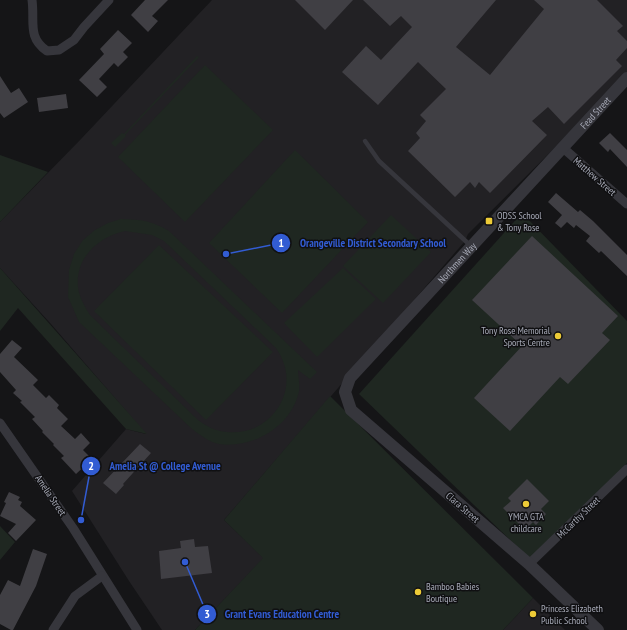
<svg xmlns="http://www.w3.org/2000/svg" width="627" height="630" font-family="'PT Sans Narrow',sans-serif">
	<style>
		.built { fill: #222124 }
		.green { fill: #1f2721; fill-rule: evenodd }
		.building { fill: #403f44 }
		.lines { fill: none; stroke-linecap: round; stroke-linejoin: round }
		.service { stroke: #36363c; stroke-width: 4.5 }
		.minor { stroke: #36363c; stroke-width: 9 }
		.tertiary { stroke: #36363c; stroke-width: 12 }
		.poi-dot { fill: #edcb37; stroke: #101012; stroke-width: 1.5 }
		.labels { text-anchor: middle; stroke-width: 3; stroke-linejoin: round; paint-order: stroke }
		.street-label { font-size: 10px; fill: #a7aab7; stroke: #101012 }
		.poi-label { font-size: 10px; fill: #a7aab7; stroke: #101012; text-anchor: start }
		.leader { fill: none; stroke: #325cd3; stroke-width: 1.5 }
		.callout-dot { fill: #325cd3; stroke: #101012; stroke-width: 1.5 }
		.mark-label { font-size: 12px; text-anchor: middle; font-weight: bold; fill: #fff }
		.callout-label { font-size: 11px; text-anchor: middle; font-weight: bold; fill: #325cd3; stroke: #101012; stroke-width: 3; stroke-linejoin: round; paint-order: stroke }
	</style>
	<rect width="100%" height="100%" fill="#151517"/>
	<g class="built">
		<polygon points="212,0 627,0 627,76 468,234 465,241 224,520 264,558 195,630 162,630 129,581 72,491 126,429 146,434 51,324 0,268 0,222 81,139"/>
		<polygon points="533,598 565,630 503,630"/>
	</g>
	<g class="green">
		<polygon points="197,56 199,57 125,135 126,136 115,147 111,143 122,133 124,134"/>
		<polygon points="205,65 273,130 185,222 118,157"/>
		<polygon points="295,150 368,222 282,313 209,243"/>
		<polygon points="0,155 48,172 0,222"/>
		<polygon points="522,213 627,321 627,463 533,562 359,394"/>
		<polygon points="391,215 431,252 383,303 343,266"/>
		<path d="M121 219C142 220 150 220 169 231L317 372 310 379 298 370C298 376 300 384 299 391 292 426 253 449 219 444 209 442 200 435 192 429L79 322 68 297 69 270 74 254 83 240 95 230 108 223ZM125 231 152 235 164 241 276 348C278 352 281 355 282 359 296 389 276 424 245 431 234 433 222 433 211 428 207 426 202 423 198 420L90 315C85 307 79 297 78 287 75 257 99 237 125 231Z"/>
		<polygon points="159,245 273,352 206,420 94,311"/>
		<polygon points="0,268 147,434 126,429 18,308 0,331"/>
		<polygon points="343,268 376,299 317,357 284,323"/>
		<polygon points="330,396 533,598 503,630 195,630 263,558 224,520"/>
		<polygon points="0,526 15,542 0,560"/>
	</g>
	<g class="building">
		<polygon points="145,0 168,0 152,16 158,21 148,32 131,15"/>
		<polygon points="295,0 353,0 325,30"/>
		<polygon points="363,0 496,0 456,47 490,75 544,9 534,0 597,0 623,26 617,31 627,41 627,48 616,60 622,66 564,124 548,107 532,121 547,135 490,193 479,182 475,188 470,182 455,197 408,151 420,138 416,133 426,121 420,115 446,89 418,62 378,105 342,72 366,46 381,60 412,27 401,16 390,26"/>
		<polygon points="118,30 132,43 123,52 128,57 118,67 114,63 99,79 107,87 97,97 79,80 104,54 100,49"/>
		<polygon points="0,76 11,93 19,88 28,102 4,118 0,113"/>
		<polygon points="66,94 68,108 39,112 37,98"/>
		<polygon points="610,133 627,150 627,167 610,149 608,152 599,143"/>
		<polygon points="556,193 578,212 580,210 593,221 627,255 627,276 601,251 599,253 586,241 590,236 576,225 574,228 567,222 561,228 555,223 562,215 548,202"/>
		<polygon points="532,236 618,316 602,333 610,340 568,384 560,377 510,431 474,398 522,346 472,300"/>
		<polygon points="12,340 22,348 14,357 38,380 33,385 46,398 49,395 59,405 57,408 68,419 61,426 75,439 81,433 90,443 83,450 92,459 76,474 61,458 64,456 53,445 54,444 42,432 43,431 32,419 35,417 20,402 22,401 13,393 16,390 0,372 0,354"/>
		<polygon points="140,444 151,453 123,484 124,485 116,494 103,483"/>
		<polygon points="527,479 549,501 541,509 546,514 536,525 533,522 525,530 503,508 511,501 508,498"/>
		<polygon points="9,492 20,497 18,500 22,502 20,506 36,520 16,541 8,533 16,524 0,516 6,503 4,502"/>
		<polygon points="194,539 195,547 208,546 212,573 161,579 159,551 181,548 180,541"/>
		<polygon points="33,549 47,554 36,586 13,630 11,630 0,624 0,595 8,580 20,586"/>
	</g>
	<g class="lines">
		<polyline class="service" points="365,141 379,161 471,246"/>
		<g class="minor">
			<path d="M32 0C35 22 27 37 47 51L59 50 74 40 84 27 109 0"/>
			<polyline points="562,147 627,204"/>
			<polyline points="0,423 73,528 137,630"/>
			<polyline points="529,564 627,469"/>
			<polyline points="53,630 75,596 102,576"/>
		</g>
		<path class="tertiary" id="s1" d="M598 630 529 564 351 410 345 392 350 378 627 78"/>
	</g>
	<g class="poi-dot">
		<rect x="485" y="217" width="8" height="8" rx="2"/>
		<circle cx="558" cy="336" r="4"/>
		<circle cx="526" cy="504" r="4"/>
		<circle cx="418" cy="592" r="4"/>
		<circle cx="533" cy="614" r="4"/>
	</g>
	<g class="labels">
		<g class="street-label">
			<text dy="4" stroke="none"><textPath href="#s1" startOffset="726">Fead Street</textPath></text>
			<text transform="translate(595 176) rotate(41)" y="4">Matthew Street</text>
			<text dy="4" stroke="none"><textPath href="#s1" startOffset="522">Northmen Way</textPath></text>
			<text transform="translate(51 495) rotate(56)" y="4">Amelia Street</text>
			<text transform="translate(463 507) rotate(41)" y="4">Clara Street</text>
			<text transform="translate(578 517) rotate(-44)" y="4">McCarthy Street</text>
		</g>
		<g class="poi-label">
			<text x="497" y="219">ODSS School<tspan x="497" dy="12">&amp; Tony Rose</tspan></text>
			<text x="550" y="334" text-anchor="end">Tony Rose Memorial<tspan x="550" dy="12">Sports Centre</tspan></text>
			<text x="526" y="520" text-anchor="middle">YMCA GTA<tspan x="526" dy="12">childcare</tspan></text>
			<text x="426" y="590">Bamboo Babies<tspan x="426" dy="12">Boutique</tspan></text>
			<text x="541" y="612">Princess Elizabeth<tspan x="541" dy="12">Public School</tspan></text>
		</g>
	</g>
	<path class="leader" d="M226 254L281 243M81 520L91 466M185 562L207 614"/>
	<g class="callout-dot">
		<circle cx="226" cy="254" r="4"/>
		<circle cx="81" cy="520" r="4"/>
		<circle cx="185" cy="562" r="4"/>
		<circle cx="281" cy="243" r="10"/>
		<circle cx="91" cy="466" r="10"/>
		<circle cx="207" cy="614" r="10"/>
	</g>
	<g class="mark-label">
		<text x="281" y="247">1</text>
		<text x="91" y="470">2</text>
		<text x="207" y="618">3</text>
	</g>
	<g class="callout-label">
		<text x="373" y="247">Orangeville District Secondary School</text>
		<text x="165" y="470">Amelia St @ College Avenue</text>
		<text x="282" y="618">Grant Evans Education Centre</text>
	</g>
</svg>
